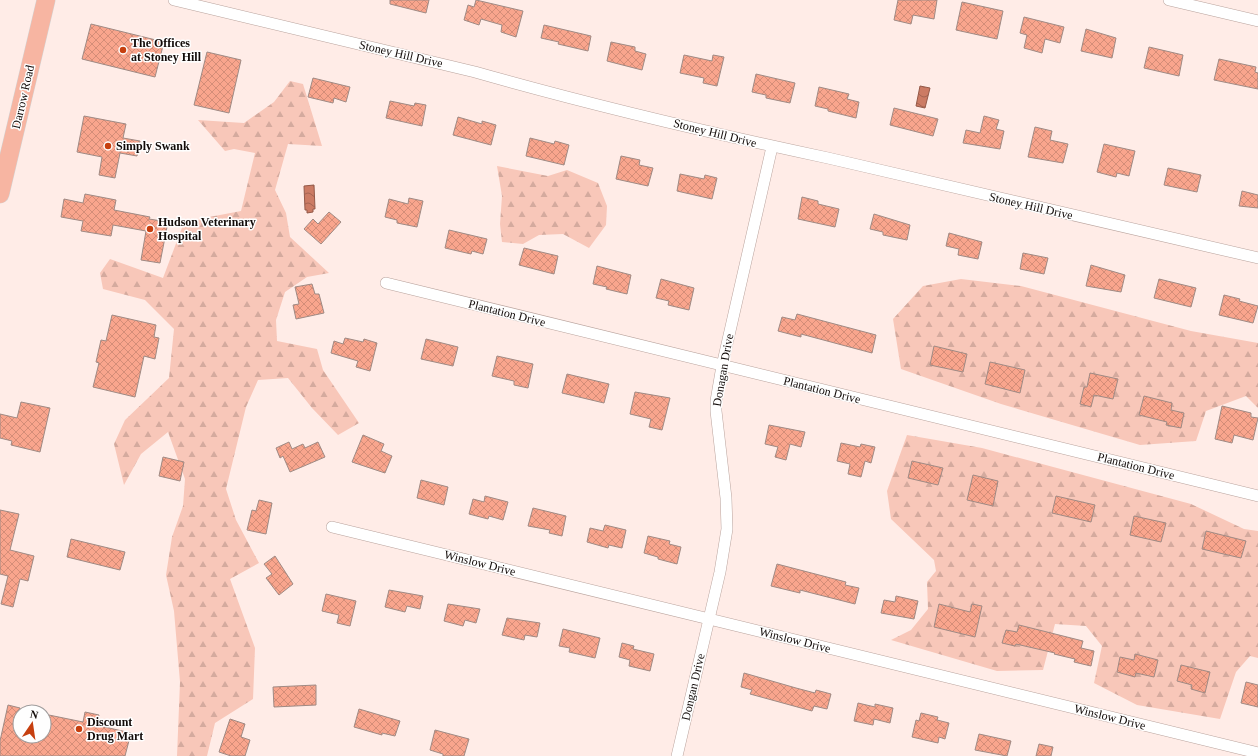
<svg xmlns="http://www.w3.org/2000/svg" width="1258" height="756" font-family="Georgia,serif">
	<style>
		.forest { fill: url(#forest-firs) }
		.water { fill: url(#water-waves); stroke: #945948 }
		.building { fill: url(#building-cross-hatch); stroke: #9f8a84 }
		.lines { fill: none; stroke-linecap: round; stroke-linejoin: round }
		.street-casing { stroke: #b9a39d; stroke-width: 12 }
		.primary-casing { stroke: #d4d3d3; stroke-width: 19 }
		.street { stroke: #fff; stroke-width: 11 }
		.primary { stroke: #f7b5a2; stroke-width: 18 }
		.poi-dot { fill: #c63f0f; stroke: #fefefe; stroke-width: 1.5 }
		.labels { text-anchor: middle; stroke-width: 3; stroke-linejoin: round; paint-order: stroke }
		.poi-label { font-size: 12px; font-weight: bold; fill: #110a08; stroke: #fefefe; text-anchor: start }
		.street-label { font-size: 12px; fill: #110a08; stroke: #fefefe }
	</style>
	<defs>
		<pattern id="forest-firs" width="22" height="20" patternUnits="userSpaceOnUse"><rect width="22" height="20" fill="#f8c7b9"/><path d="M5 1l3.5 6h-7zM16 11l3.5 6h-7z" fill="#d4aa9e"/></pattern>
		<pattern id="water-waves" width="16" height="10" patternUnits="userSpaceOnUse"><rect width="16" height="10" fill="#cc7b64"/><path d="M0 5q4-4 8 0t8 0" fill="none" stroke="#a46350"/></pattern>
		<pattern id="building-cross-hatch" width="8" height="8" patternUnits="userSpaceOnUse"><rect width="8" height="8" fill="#f9a58d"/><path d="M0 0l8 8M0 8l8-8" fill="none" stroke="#d48d78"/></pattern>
	</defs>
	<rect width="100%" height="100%" fill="#ffece7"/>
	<g class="forest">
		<polygon points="290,81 303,84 322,146 288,144 275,190 286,213 290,237 329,273 307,277 285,292 276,320 277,341 317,349 323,370 359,423 338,435 312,408 288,378 258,380 246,407 226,489 236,520 259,563 230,579 255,648 253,699 215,723 207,756 177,756 180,682 174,611 166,575 172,537 183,506 185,479 168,432 141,454 124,485 114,444 125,420 169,378 174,329 145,300 103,289 100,273 110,259 163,278 183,225 204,218 241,211 255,153 234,149 225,151 198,120 244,123 274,102"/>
		<polygon points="497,166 548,176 567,170 598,183 607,206 606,225 589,248 563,234 539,235 523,244 502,242 500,224 502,196"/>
		<polygon points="961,279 1021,286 1191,331 1258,343 1258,408 1246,396 1206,411 1196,441 1140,445 1001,404 901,369 893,319 923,286"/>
		<polygon points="907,435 982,448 1191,504 1244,529 1258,531 1258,658 1250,656 1236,672 1220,719 1137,705 1094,683 1102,646 1086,626 1055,624 1043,670 997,671 891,640 911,630 928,609 927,582 936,571 934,560 891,519 887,491"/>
	</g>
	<g class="water">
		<polygon points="920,86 930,88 925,108 916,106"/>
		<polygon points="314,185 315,209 313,209 313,212 307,213 307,210 305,210 304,186"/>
	</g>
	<g class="building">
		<polygon points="390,0 429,0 426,13 390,4"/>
		<polygon points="476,0 523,11 516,37 501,32 502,25 481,19 479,25 464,20 468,5 474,7"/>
		<polygon points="898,0 937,0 934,19 913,15 911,24 894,20"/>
		<polygon points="962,2 1003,11 997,39 956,30"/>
		<polygon points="1024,17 1064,27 1060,43 1045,39 1042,53 1024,48 1027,35 1020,33"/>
		<polygon points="91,24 164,42 155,77 82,59"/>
		<polygon points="544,25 591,36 588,51 558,44 559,42 541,38"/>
		<polygon points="1086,29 1116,38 1112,58 1081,51"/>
		<polygon points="611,42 635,47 635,51 646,54 642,70 607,61"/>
		<polygon points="1149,47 1183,55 1179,76 1144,68"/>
		<polygon points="207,52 241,60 229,113 194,105"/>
		<polygon points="684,55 712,61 713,55 724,57 717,86 703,83 704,78 680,73"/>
		<polygon points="1219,59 1256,67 1255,72 1258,73 1258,89 1214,80"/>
		<polygon points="756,74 795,83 790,103 766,98 766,95 752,92"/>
		<polygon points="313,78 350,87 346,102 334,98 333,103 308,97"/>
		<polygon points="819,87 849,94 847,99 859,102 856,118 828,111 828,109 815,106"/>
		<polygon points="390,101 414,106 415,103 426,105 422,126 386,118"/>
		<polygon points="894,108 938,119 933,136 890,125"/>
		<polygon points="84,116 126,124 123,138 140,141 137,156 120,153 115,178 99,175 102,157 77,152"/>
		<polygon points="984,116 999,120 996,129 1004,131 1000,149 963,143 966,130 980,133"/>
		<polygon points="458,117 482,124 482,121 496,125 491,145 453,135"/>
		<polygon points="1035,127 1052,131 1050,140 1068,144 1063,163 1028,157"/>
		<polygon points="530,138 554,144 555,141 569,145 564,165 526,156"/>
		<polygon points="1104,144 1135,151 1129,176 1117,173 1116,177 1097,172"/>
		<polygon points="621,156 640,160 639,165 653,168 648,186 616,179"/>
		<polygon points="1168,168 1201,175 1197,192 1164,185"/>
		<polygon points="680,174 704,179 705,175 717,178 712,199 677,191"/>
		<polygon points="1242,191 1258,195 1258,208 1239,206"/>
		<polygon points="85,194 116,200 114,210 150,217 149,219 168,222 160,263 141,260 146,231 113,225 111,236 81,231 83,221 61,217 64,199 83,203"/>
		<polygon points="802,197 818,201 818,204 839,209 835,227 798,219"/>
		<polygon points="409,198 423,201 417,227 397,223 397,220 385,217 389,199 408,204"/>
		<polygon points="329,212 341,222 321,244 304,229 313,219 318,224"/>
		<polygon points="874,214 910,225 907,240 883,235 883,232 870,229"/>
		<polygon points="449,230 487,239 483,254 472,251 471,254 445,248"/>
		<polygon points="949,233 982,242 978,259 958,255 959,249 946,246"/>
		<polygon points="524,248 558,256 554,274 519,265"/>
		<polygon points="1023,253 1048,258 1044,274 1020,269"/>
		<polygon points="1091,265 1125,275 1121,292 1086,286"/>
		<polygon points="597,266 631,275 627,294 606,289 607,287 593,284"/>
		<polygon points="661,279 694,288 689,310 668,305 669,301 656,298"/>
		<polygon points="1159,279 1196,288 1191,307 1154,298"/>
		<polygon points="312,284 315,294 319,294 324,313 296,319 293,305 299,304 295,287"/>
		<polygon points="1224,295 1240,299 1239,301 1258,306 1253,323 1219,315"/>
		<polygon points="797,314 876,335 872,353 801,334 801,337 778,331 782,317 795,320"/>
		<polygon points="112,315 156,325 154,337 159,338 155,359 144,356 135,397 93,387 99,363 96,362 101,340 106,341"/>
		<polygon points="345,338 363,342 364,339 377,343 370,371 356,367 358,361 331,353 334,341 343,344"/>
		<polygon points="426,339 458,347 453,366 421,359"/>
		<polygon points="934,346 967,354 963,372 930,365"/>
		<polygon points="497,356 533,364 528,388 514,385 514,381 492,376"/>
		<polygon points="990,362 1025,370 1020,393 985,384"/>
		<polygon points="1090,373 1118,379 1113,399 1094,395 1091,407 1080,404 1084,387 1087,387"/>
		<polygon points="567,374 609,384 604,403 562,393"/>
		<polygon points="635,392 670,398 662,430 649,427 651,419 630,414"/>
		<polygon points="1144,396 1172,403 1171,410 1184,413 1181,428 1166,425 1167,422 1139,415"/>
		<polygon points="21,402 50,408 40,452 11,445 12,441 0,438 0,414 17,418"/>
		<polygon points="1222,406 1251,413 1251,417 1258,418 1253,440 1234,435 1232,443 1215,439"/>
		<polygon points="769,425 805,432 801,447 790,444 786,460 775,457 778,447 765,444"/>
		<polygon points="363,435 384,444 381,451 392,456 385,473 352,462"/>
		<polygon points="289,442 292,449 303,444 305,448 318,442 325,457 290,472 283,456 280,458 276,448"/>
		<polygon points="841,443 860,447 861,444 875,447 871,463 865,461 861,477 848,474 850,464 837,461"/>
		<polygon points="163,457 184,462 180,481 159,476"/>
		<polygon points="912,461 943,468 938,485 908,478"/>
		<polygon points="973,475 998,481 993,506 967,500"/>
		<polygon points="421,480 448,487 444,505 417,498"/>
		<polygon points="485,496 508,502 503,520 489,516 488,519 469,514 473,499 484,502"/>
		<polygon points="1056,496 1095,505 1091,522 1052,513"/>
		<polygon points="259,500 272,503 266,534 247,530 252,510 256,511"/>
		<polygon points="533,508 566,516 562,536 549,533 550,530 528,526"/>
		<polygon points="0,510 19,514 10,550 34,556 28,581 20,579 13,607 1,604 8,576 0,574"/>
		<polygon points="1134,516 1166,523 1161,542 1130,535"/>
		<polygon points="605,525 626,530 622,548 609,545 608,548 587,542 590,528 603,531"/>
		<polygon points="1206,531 1246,541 1241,558 1202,549"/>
		<polygon points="648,536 670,541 669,544 681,547 677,564 658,559 658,557 644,553"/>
		<polygon points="71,539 125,552 120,570 67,557"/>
		<polygon points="275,556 293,584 279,595 266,578 272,574 264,564"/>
		<polygon points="777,564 846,582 845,585 859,588 855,604 800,590 800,593 771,586"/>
		<polygon points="389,590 423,596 420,609 407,606 405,612 385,607"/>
		<polygon points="326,594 356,601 350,626 337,623 339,615 322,611"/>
		<polygon points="896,596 918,601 914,619 881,613 884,600 895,602"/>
		<polygon points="448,604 480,609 476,623 465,620 463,626 444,621"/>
		<polygon points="939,604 970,612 972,604 982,606 975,637 934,627"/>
		<polygon points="507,618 540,623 537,637 525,635 524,640 502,635"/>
		<polygon points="1019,625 1083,641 1081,648 1094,651 1091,666 1074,662 1075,659 1054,654 1055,653 1016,644 1015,646 1002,643 1006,630 1017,632"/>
		<polygon points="563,629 600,638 595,658 569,652 570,648 559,646"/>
		<polygon points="622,643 634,646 633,649 654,654 650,671 629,666 630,660 619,657"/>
		<polygon points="1135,654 1158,660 1154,677 1136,673 1135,677 1117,672 1120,657 1134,660"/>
		<polygon points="1181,665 1210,672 1205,693 1191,689 1192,685 1177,681"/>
		<polygon points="744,673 796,688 815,693 816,690 831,694 827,709 814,706 812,711 750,694 752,690 741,687"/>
		<polygon points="1246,682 1258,685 1258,707 1241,703"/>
		<polygon points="316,685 316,705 274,707 273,687"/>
		<polygon points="858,703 875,707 875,704 893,708 890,723 874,719 873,725 854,721"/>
		<polygon points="8,705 20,708 20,736 44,736 44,714 83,722 85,712 99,715 96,725 131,733 125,756 0,756 0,741"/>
		<polygon points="359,709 400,721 395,736 382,733 382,735 354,727"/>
		<polygon points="921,713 938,717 937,720 949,723 945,739 939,737 938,743 912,737 916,720 919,721"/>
		<polygon points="230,719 245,724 241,737 250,740 245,756 231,756 219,752"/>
		<polygon points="435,730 469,739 464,756 443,756 443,754 430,750"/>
		<polygon points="979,734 1011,741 1007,756 975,750"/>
		<polygon points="1039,744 1053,747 1051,756 1036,756"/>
	</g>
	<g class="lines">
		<g class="street-casing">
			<g id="street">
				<path d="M174 0 475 72C591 105 710 133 828 158L1258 258"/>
				<polyline points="1169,0 1258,21"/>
				<polyline points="386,283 1258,496"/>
				<polyline points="332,527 1258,753"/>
				<polyline points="677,756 720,572 727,529 726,498 716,411 716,401 722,366 772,147"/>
			</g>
		</g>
		<g class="primary-casing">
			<polyline id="primary" points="0,194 46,0"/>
		</g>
		<use href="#street" class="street"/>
		<use href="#primary" class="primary"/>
	</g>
	<g class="poi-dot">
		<circle cx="123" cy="50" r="4"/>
		<circle cx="108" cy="146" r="4"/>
		<circle cx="150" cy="229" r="4"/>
		<circle cx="79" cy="729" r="4"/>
	</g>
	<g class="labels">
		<g class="poi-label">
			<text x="131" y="47">The Offices<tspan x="131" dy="14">at Stoney Hill</tspan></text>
			<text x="116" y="150">Simply Swank</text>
			<text x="158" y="226">Hudson Veterinary<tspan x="158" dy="14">Hospital</tspan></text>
			<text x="87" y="726">Discount<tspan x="87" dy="14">Drug Mart</tspan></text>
		</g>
		<g class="street-label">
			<text transform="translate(401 54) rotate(13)" y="4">Stoney Hill Drive</text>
			<text transform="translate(23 97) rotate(-77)" y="4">Darrow Road</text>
			<text transform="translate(715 133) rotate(14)" y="4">Stoney Hill Drive</text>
			<text transform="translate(1031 206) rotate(13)" y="4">Stoney Hill Drive</text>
			<text transform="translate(507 313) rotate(14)" y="4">Plantation Drive</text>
			<text transform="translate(723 370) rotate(-80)" y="4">Donagan Drive</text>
			<text transform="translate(822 390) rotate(14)" y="4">Plantation Drive</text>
			<text transform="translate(1136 466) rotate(14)" y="4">Plantation Drive</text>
			<text transform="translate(480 563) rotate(14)" y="4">Winslow Drive</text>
			<text transform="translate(795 640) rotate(14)" y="4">Winslow Drive</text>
			<text transform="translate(693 687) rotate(-77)" y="4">Dongan Drive</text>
			<text transform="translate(1110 717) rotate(14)" y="4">Winslow Drive</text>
		</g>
	</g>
	<g transform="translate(32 724) rotate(13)"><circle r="19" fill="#fefefe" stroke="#9f9c9c"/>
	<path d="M0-3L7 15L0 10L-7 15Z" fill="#c63f0f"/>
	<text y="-6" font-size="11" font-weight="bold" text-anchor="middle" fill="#110a08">N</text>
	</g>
</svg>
